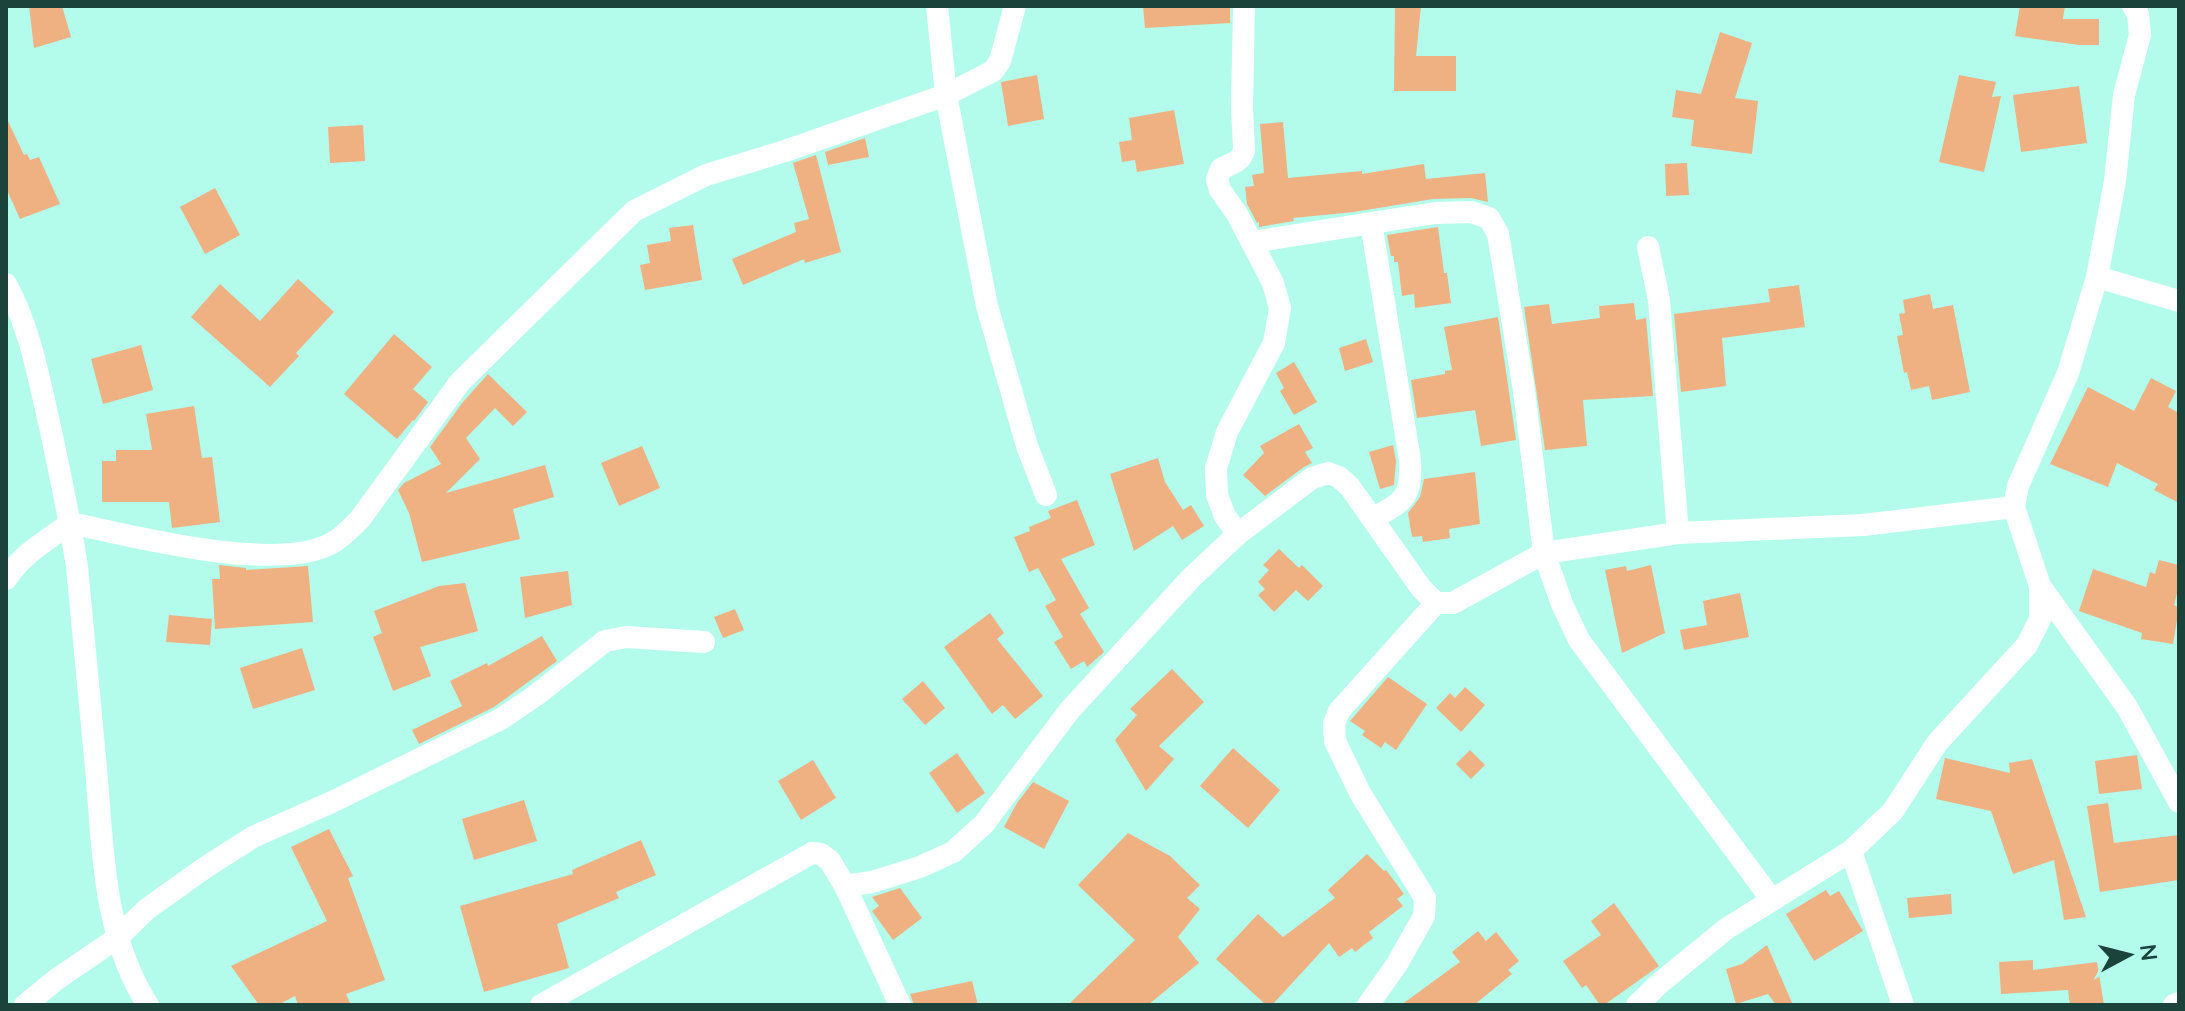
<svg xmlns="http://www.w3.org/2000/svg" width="2185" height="1011" font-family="'Nunito Sans',sans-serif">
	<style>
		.building { fill: #efb182 }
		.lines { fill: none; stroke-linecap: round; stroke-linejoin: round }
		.street { stroke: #fff; stroke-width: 22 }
	</style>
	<rect width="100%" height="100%" fill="#b3fceb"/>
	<g class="building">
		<polygon points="29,6 62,6 71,37 34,48"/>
		<polygon points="1143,6 1230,6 1230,23 1145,28"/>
		<polygon points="1395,6 1421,6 1416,56 1456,56 1456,91 1394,91"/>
		<polygon points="2020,6 2065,6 2063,19 2099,19 2099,45 2079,45 2015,36"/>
		<polygon points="1720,32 1752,43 1735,98 1758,101 1752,154 1691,146 1694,120 1672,117 1676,90 1701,94"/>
		<polygon points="1037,75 1044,119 1008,126 1001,82"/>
		<polygon points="1959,75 1996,82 1992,97 2001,96 1984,172 1939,162"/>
		<polygon points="2079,86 2087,143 2021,152 2013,95"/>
		<polygon points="1174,110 1184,164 1137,172 1135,160 1122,162 1119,142 1132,140 1129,118"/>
		<polygon points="6,117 24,155 27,154 30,160 39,157 60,204 20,219 6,188"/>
		<polygon points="1283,122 1288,178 1362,171 1362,174 1424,164 1426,179 1485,173 1488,202 1471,198 1433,199 1354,212 1293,218 1294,221 1259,227 1259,222 1257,223 1247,204 1245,187 1254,186 1252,175 1264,173 1260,124"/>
		<polygon points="363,125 365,161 330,163 328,127"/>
		<polygon points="865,138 869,157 828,165 825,152"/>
		<polygon points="816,155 841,252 805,263 804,259 743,285 732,259 796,232 794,223 809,219 793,163"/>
		<polygon points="1687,163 1689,195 1666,196 1665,164"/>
		<polygon points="215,188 240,235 205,254 180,207"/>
		<polygon points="693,225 702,280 645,290 640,265 650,263 647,245 671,241 669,228"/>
		<polygon points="1438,227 1444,273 1447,273 1451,303 1415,308 1414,294 1402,296 1398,262 1394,262 1394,256 1391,256 1387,235"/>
		<polygon points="298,279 334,312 296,353 299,356 270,387 191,317 220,284 260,321"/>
		<polygon points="1799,285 1805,327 1722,338 1726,386 1681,392 1674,314 1770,302 1768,289"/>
		<polygon points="1930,294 1933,309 1953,305 1970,392 1932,400 1929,386 1911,390 1907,372 1904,373 1897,336 1903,335 1899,314 1905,313 1903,300"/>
		<polygon points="1634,303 1636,320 1646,318 1653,396 1583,400 1587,446 1545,450 1524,307 1549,304 1552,324 1600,318 1599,306"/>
		<polygon points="1498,317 1516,440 1481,446 1475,410 1417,418 1411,380 1445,374 1445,371 1452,370 1444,327"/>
		<polygon points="394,334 432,367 413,389 428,402 414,421 413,420 397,439 344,394"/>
		<polygon points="1366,339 1373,362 1345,371 1339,348"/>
		<polygon points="141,345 153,390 103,404 91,359"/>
		<polygon points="1294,362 1317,402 1294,415 1280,391 1284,388 1276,373"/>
		<polygon points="488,374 527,412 513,426 495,408 466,438 480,459 446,493 545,465 554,497 513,509 520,539 422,562 409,513 398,490 404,483 441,464 430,447 463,402"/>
		<polygon points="2151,378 2176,391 2168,407 2179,413 2179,503 2154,490 2158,484 2117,463 2108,487 2050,464 2088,387 2134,411"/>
		<polygon points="194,406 202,458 212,457 220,522 172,528 169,502 102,502 102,461 116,461 116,450 152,450 146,414"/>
		<polygon points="1299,424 1313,448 1305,452 1312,463 1304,467 1265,496 1243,475 1264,453 1260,446"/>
		<polygon points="1393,445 1396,461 1394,485 1380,489 1369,452"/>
		<polygon points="642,446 660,488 619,506 601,463"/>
		<polygon points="1158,458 1165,482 1183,510 1191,505 1204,526 1182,540 1173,526 1134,551 1110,474"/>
		<polygon points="1475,472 1480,524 1449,529 1450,538 1423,542 1422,536 1412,537 1408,513 1420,497 1424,479"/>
		<polygon points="1077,500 1095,545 1061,559 1089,608 1080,614 1104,652 1087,667 1084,661 1071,669 1054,642 1063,637 1045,606 1056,600 1038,568 1029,572 1014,537 1030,531 1029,527 1051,518 1048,511"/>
		<polygon points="1279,549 1299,568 1302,565 1323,586 1308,601 1296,590 1274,612 1258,595 1265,589 1258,582 1269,570 1263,565"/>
		<polygon points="2159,560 2179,565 2179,586 2174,605 2179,608 2173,644 2141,639 2142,633 2079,611 2093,569 2146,587 2150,572 2155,574"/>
		<polygon points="219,565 246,568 246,570 308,566 313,622 215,629 212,579 220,579"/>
		<polygon points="1651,565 1665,633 1622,653 1605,570 1626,566 1627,571"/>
		<polygon points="568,571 572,605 525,618 520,577"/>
		<polygon points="465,583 478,631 420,647 431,676 393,691 373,637 382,633 374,611 439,586"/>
		<polygon points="1740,593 1749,637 1684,650 1680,630 1707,625 1703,601"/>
		<polygon points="735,609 744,630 723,638 714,617"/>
		<polygon points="990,613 1004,633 997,639 1043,696 1015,719 1003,705 992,714 944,647"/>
		<polygon points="169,615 212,619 210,645 166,642"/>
		<polygon points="542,636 557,661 494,707 419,744 412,730 462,706 450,681 487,663 488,666"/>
		<polygon points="302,648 315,690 253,709 240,668"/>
		<polygon points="1172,669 1204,702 1159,746 1174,759 1146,791 1115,740 1137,715 1130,709"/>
		<polygon points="1388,677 1427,704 1396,750 1385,742 1381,748 1362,735 1365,731 1350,721"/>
		<polygon points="923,681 945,708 925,725 902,699"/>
		<polygon points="1465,687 1485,705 1461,732 1436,708 1450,693 1455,698"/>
		<polygon points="1233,748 1280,790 1248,828 1200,786"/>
		<polygon points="1470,750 1485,765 1471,779 1456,764"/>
		<polygon points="957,753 985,793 957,813 929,773"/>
		<polygon points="2137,755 2142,789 2099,794 2095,761"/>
		<polygon points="1945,758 2010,773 2009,763 2032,759 2086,917 2064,920 2054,860 2013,874 1991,811 1936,799"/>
		<polygon points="813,760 836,798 801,820 778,781"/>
		<polygon points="1033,782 1069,801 1044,849 1004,827 1017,803"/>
		<polygon points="524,800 537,841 474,860 462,819"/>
		<polygon points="2108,803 2114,843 2179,835 2179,880 2100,892 2087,806"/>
		<polygon points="329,829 353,876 348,878 385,980 346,994 351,1005 298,1005 295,996 278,1005 259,1005 231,966 327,921 291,847"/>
		<polygon points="1128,833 1170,856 1200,885 1187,898 1200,909 1178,937 1199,963 1148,1005 1068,1005 1135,940 1078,885"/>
		<polygon points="641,840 656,875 616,892 619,898 557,924 569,968 484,992 460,906 573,874 572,870"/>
		<polygon points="1367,854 1384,871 1386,870 1404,894 1397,899 1403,906 1369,932 1373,938 1355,952 1352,948 1339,957 1329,943 1272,1005 1266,1005 1216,959 1258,914 1283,937 1335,898 1328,890"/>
		<polygon points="900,888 922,918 893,940 872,911 879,906 872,897"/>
		<polygon points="1826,890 1830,896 1839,891 1863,931 1814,961 1786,914"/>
		<polygon points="1951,894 1952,914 1909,918 1907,898"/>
		<polygon points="1614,903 1659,966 1604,1005 1600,1005 1586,985 1582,988 1563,961 1601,935 1591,921"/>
		<polygon points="1478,931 1486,941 1496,932 1519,961 1508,970 1512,974 1474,1005 1401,1005 1460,962 1452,952"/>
		<polygon points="1767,945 1793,1005 1776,1005 1768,994 1736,1004 1726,969 1742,964"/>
		<polygon points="2033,960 2033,970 2097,962 2104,1005 2070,1005 2068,990 2001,994 1999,962"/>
		<polygon points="972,981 978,1005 914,1005 910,994"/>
	</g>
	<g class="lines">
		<g class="street">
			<polyline points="937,6 946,95 987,306 1027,446 1046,495"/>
			<path d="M1371 223 1410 460C1412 497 1404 502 1373 518"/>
			<polyline points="1252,242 1435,213 1471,212 1489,218 1498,234 1524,391 1544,553 1562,604 1579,640 1772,900"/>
			<polyline points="1648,247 1659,300 1678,533"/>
			<polyline points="2097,277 2179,301"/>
			<path d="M6 284C30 327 39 379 50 427 60 473 70 520 77 567 83 634 90 701 96 768 103 848 103 936 148 1005"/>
			<path d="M1238 534 1225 516 1217 495 1216 468 1227 432 1274 343 1280 308 1273 283 1237 214 1220 190 1217 179 1221 169C1231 163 1241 163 1244 150L1242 107 1244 6"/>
			<path d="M6 579C22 554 47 540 71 523 132 536 277 574 332 543 343 537 351 528 360 519L460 382 634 211 706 175 785 151 946 95 993 71 1000 61 1015 6"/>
			<polyline points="2040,586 2127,707 2179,802"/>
			<polyline points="1851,851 1903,1005"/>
			<polyline points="845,886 872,882 920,867 953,852 984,824 1069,711 1191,578 1238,534 1312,478 1328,473 1339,477 1350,487 1421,588 1436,603 1453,603 1544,553 1678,533 1863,525 2014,507"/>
			<polyline points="25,1005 57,979 117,938 147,909 206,867 253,837 332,802 501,719 535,696 605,641 626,637 704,642"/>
			<polyline points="541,1005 812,853 821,854 830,861 845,886 900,1005"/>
			<polyline points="1368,1005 1397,964 1424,916 1425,898 1360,793 1335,741 1334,724 1339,711 1436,603"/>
			<polyline points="1637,1005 1660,983 1726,929 1851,851 1893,811 1937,743 2027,645 2040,619 2040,586 2014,507 2018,486 2068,373 2097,277 2115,181 2124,95 2140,35 2138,14 2133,6"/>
			<polyline points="2174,1005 2179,1003"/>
		</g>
	</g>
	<rect width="2185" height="1011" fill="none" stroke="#1b433b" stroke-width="16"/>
	<g transform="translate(2129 955) rotate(83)" stroke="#b3fceb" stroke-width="6" paint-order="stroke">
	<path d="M0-6L14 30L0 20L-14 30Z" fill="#1b433b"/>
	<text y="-12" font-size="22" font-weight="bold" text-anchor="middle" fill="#1b433b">N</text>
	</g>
</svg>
